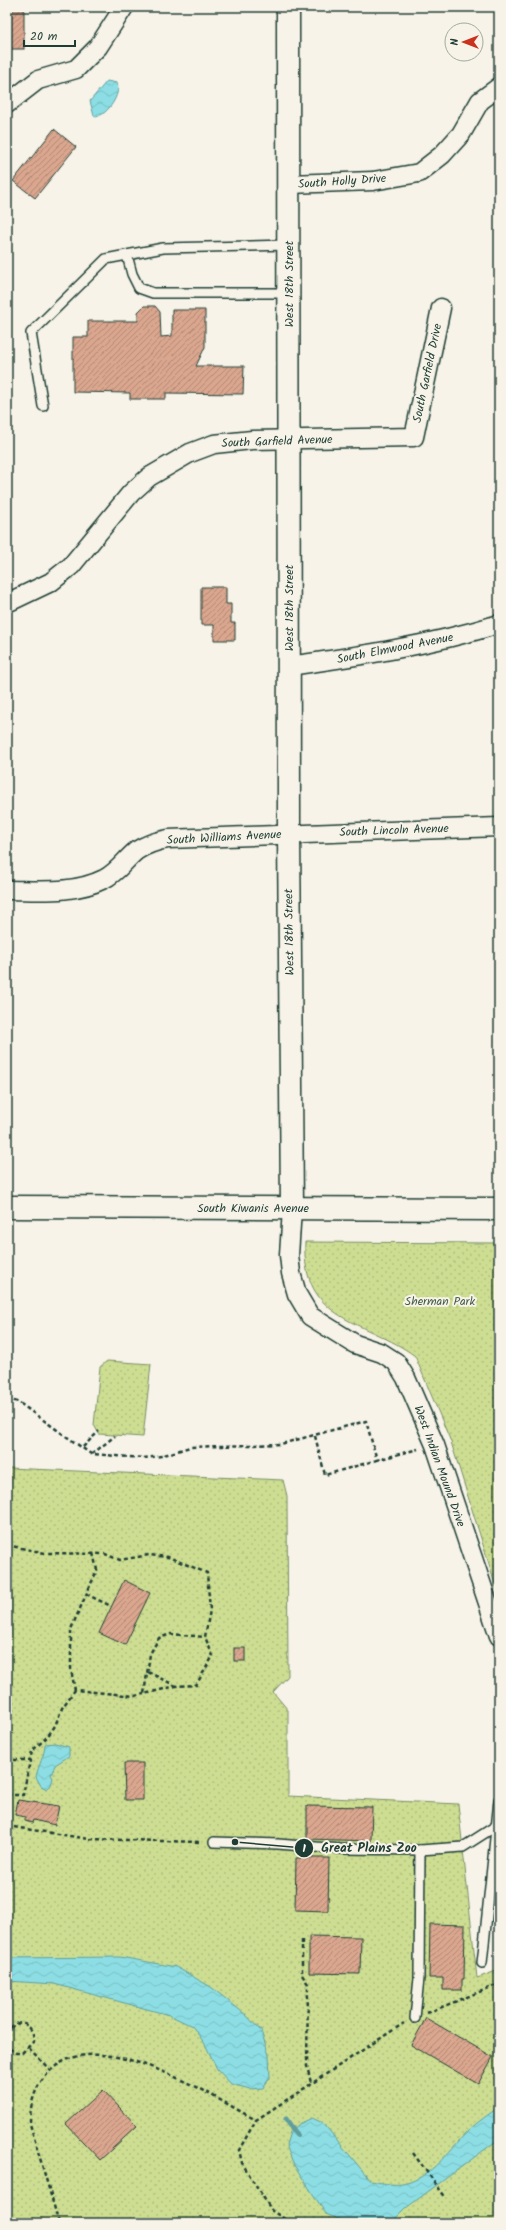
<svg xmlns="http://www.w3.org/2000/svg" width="506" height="2230" font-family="Kalam,sans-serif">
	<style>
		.park { fill: url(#park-dots); stroke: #768e63 }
		.water { fill: url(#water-waves); stroke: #609e9e }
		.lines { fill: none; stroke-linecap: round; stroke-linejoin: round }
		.stream { stroke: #609e9e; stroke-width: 5 }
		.building { fill: url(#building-hatch); stroke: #1f3d34 }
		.service-casing { stroke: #1f3d34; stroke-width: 12 }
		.minor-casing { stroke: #1f3d34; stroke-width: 21 }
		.tertiary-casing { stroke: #1f3d34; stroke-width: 25 }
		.secondary-casing { stroke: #1f3d34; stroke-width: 25 }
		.path { stroke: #1f3d34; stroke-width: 2.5; stroke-dasharray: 4 3; stroke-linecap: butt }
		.service { stroke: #f7f3e8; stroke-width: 9 }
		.minor { stroke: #f7f3e8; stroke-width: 18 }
		.tertiary { stroke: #f7f3e8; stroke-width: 22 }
		.secondary { stroke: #f7f3e8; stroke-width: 22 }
		.labels { text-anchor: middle; stroke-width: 4; stroke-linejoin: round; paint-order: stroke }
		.street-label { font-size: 12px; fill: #1f3d34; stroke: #f7f3e8 }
		.park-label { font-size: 12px; fill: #425d47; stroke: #f7f3e8 }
		.leader { fill: none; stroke: #1f3d34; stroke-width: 1.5 }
		.callout-dot { fill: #1f3d34; stroke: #f7f3e8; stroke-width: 1.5 }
		.mark-label { font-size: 12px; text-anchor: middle; font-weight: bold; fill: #fff }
		.callout-label { font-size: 13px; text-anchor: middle; font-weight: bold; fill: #1f3d34; stroke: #f7f3e8; stroke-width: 4; stroke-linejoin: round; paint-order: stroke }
	</style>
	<defs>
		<pattern id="park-dots" width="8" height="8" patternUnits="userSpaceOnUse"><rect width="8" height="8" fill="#cdde92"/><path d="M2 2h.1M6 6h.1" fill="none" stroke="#b0bf7e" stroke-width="1.8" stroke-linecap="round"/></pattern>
		<pattern id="water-waves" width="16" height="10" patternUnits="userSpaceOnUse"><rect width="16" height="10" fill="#8cdee4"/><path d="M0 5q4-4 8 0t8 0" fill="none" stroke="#78bfc4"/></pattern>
		<pattern id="building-hatch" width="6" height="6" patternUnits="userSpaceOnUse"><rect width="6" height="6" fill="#daa68e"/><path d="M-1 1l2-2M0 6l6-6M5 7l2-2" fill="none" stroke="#b08875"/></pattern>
	</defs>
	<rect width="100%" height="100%" fill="#f7f3e8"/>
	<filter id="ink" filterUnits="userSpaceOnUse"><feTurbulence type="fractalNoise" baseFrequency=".025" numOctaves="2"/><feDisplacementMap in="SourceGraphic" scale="8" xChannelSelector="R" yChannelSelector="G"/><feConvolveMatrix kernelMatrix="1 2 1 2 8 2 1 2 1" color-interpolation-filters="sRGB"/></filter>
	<g filter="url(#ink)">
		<g class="park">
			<path d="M305 1242 499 1243V1596L451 1442 415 1356C367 1320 301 1323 305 1242Z"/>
			<polygon points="107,1361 151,1364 143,1437 99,1434 94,1425 100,1367"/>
			<polygon points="7,1468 283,1480 287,1496 288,1676 273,1692 288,1710 288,1796 458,1804 477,1978 499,1970 499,2223 7,2223"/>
		</g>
		<g class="water">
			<path d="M107 81 117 83C121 95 108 114 96 117L94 116 90 101Z"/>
			<path d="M55 1743 69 1747V1756L55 1765 51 1775 53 1778 51 1785 47 1789 41 1786 36 1777C38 1766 45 1755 45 1744Z"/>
			<polygon points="120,1957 176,1967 211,1987 246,2015 261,2031 269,2055 270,2077 263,2088 250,2089 231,2084 217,2069 205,2044 192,2026 169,2015 54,1984 7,1981 7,1958"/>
			<path d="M499 2107V2139L406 2208 393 2221 385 2223 343 2221 326 2214 294 2165 286 2145 290 2132 299 2124 312 2118 323 2123 371 2181C383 2183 398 2187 410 2182 435 2173 452 2147 470 2129 479 2121 489 2114 499 2107Z"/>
		</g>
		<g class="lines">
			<polyline class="stream" points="286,2119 297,2135"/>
		</g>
		<g class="building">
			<rect x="7" y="7" width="17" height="42"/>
			<polygon points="54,129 76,147 35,198 13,181"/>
			<polygon points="144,306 155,306 160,312 161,337 172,336 172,310 205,310 205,347 196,366 244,366 243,394 166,393 166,399 130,399 130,393 73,392 73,337 88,337 88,321 138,321 138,312"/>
			<polygon points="201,587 226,587 226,604 231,604 231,623 235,623 235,640 214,640 214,625 201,625"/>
			<polygon points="124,1580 150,1593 125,1645 99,1633"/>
			<rect x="234" y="1648" width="11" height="13"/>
			<polygon points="124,1763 143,1763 143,1800 125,1800"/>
			<polygon points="18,1800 59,1806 55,1825 33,1820 32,1823 25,1821 25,1817 15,1815"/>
			<polygon points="307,1806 372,1807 371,1841 307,1839"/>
			<polygon points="296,1858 329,1858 328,1911 295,1910"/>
			<polygon points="430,1924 465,1925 464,1979 462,1979 462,1990 443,1990 443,1978 429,1978"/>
			<polygon points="309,1936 361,1937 360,1974 309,1973"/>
			<polygon points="426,2018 493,2057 478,2084 411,2045"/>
			<polygon points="103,2090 137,2126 100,2160 66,2124"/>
		</g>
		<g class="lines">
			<g class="service-casing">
				<g id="service">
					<polyline points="127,255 132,274 139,288 153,293 289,293"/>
					<polyline points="43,406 31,333 106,259 163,248 289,245"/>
					<polyline points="214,1842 278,1844 341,1849 420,1850 463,1847 499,1824"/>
					<polyline points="482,1963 499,1800"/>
					<polyline points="415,2018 419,1978 420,1850"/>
				</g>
			</g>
			<g class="minor-casing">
				<g id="minor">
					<polyline points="7,104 38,80 76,69 98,47 124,7"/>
					<polyline points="289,184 373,181 419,173 442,155 461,134 480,101 499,87"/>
					<polyline points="7,603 51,582 71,566 131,493 149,477 190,453 214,444 252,440 414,437 441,308"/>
					<path d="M289 666C360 656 431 645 499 624"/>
					<path d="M7 890C39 890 74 894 104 879 117 873 125 860 136 851 145 845 157 841 168 839L499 827"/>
					<polyline points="292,1209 289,1255 291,1273 297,1294 310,1316 355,1344 382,1353 396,1362 406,1378 435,1445 499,1636"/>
				</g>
			</g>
			<g class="tertiary-casing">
				<polyline id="tertiary" points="288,7 289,833 292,1209"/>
			</g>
			<g class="secondary-casing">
				<polyline id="secondary" points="7,1207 499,1209"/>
			</g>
			<g class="path">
				<polyline points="7,1399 18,1402 91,1454 144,1458 161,1456 190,1447 281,1444 366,1421 377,1460 418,1449"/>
				<polyline points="315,1436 325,1475 377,1460"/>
				<polyline points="83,1447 99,1431"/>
				<polyline points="92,1454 115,1436"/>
				<polyline points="7,1545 45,1553 105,1554 120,1560 149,1555 168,1557 207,1573 210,1610 205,1637 213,1656 196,1685 176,1686 144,1694 150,1654 159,1638 171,1634 205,1637"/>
				<polyline points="93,1553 97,1570 71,1629 71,1670 75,1690 135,1696 144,1694"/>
				<polyline points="86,1594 111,1606"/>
				<polyline points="148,1672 176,1686"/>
				<polyline points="7,1760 30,1760"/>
				<polyline points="7,1792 9,1760"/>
				<polyline points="7,1795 23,1795 32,1751 47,1737 55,1726 62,1708 75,1690"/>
				<polyline points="7,1826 89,1839 201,1842"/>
				<polyline points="302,1940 302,1975 308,1984 307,2066 311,2083"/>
				<polyline points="427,2013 499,1984"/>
				<path d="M7 2034C14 2016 34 2022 34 2041L22 2053H16L7 2047"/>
				<polyline points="29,2048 50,2070"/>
				<polyline points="413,2153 446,2198"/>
				<path d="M59 2223 30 2124C30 2104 34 2087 49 2072 97 2022 208 2094 256 2120"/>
				<polyline points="291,2223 272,2211 242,2163 239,2150 256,2120 404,2023"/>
			</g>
			<use href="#service" class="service"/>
			<use href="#minor" class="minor"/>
			<use href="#tertiary" class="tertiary"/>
			<use href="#secondary" class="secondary"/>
		</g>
	</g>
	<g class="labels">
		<g class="street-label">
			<text transform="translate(342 181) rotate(-4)" y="4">South Holly Drive</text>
			<text transform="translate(289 284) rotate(-90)" y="4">West 18th Street</text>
			<text transform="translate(427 373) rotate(-78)" y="4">South Garfield Drive</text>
			<text transform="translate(277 441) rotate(-2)" y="4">South Garfield Avenue</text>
			<text transform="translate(289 608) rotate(-90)" y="4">West 18th Street</text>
			<text transform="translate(395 648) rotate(-11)" y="4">South Elmwood Avenue</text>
			<text transform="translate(394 830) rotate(-2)" y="4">South Lincoln Avenue</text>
			<text transform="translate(224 837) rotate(-3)" y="4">South Williams Avenue</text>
			<text transform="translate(289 932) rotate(-91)" y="4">West 18th Street</text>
			<text x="253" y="1212">South Kiwanis Avenue</text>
			<text transform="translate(440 1466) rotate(70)" y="4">West Indian Mound Drive</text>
		</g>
		<g class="park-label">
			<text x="440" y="1305">Sherman Park</text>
		</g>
	</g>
	<path class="leader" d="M235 1842L304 1848"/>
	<g class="callout-dot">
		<circle cx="235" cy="1842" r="4"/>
		<circle cx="304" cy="1848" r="10"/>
	</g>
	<g class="mark-label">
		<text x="304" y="1852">1</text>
	</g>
	<g class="callout-label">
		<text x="369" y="1852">Great Plains Zoo</text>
	</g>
	<rect width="506" height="2230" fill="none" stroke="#f7f3e8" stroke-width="24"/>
	<rect x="12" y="12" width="482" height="2206" fill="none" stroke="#1f3d34" stroke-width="1.5" filter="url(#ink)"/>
	<g transform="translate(464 42) rotate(270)"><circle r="19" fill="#f7f3e8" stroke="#a1aaa0"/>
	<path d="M0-3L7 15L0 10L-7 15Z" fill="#c8321e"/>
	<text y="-6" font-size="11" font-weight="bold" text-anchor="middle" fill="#1f3d34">N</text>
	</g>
	<path d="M24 40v6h51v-6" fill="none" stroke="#1f3d34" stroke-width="2"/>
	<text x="30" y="40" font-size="12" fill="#1f3d34" stroke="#f7f3e8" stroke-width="3" paint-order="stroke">20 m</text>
</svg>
